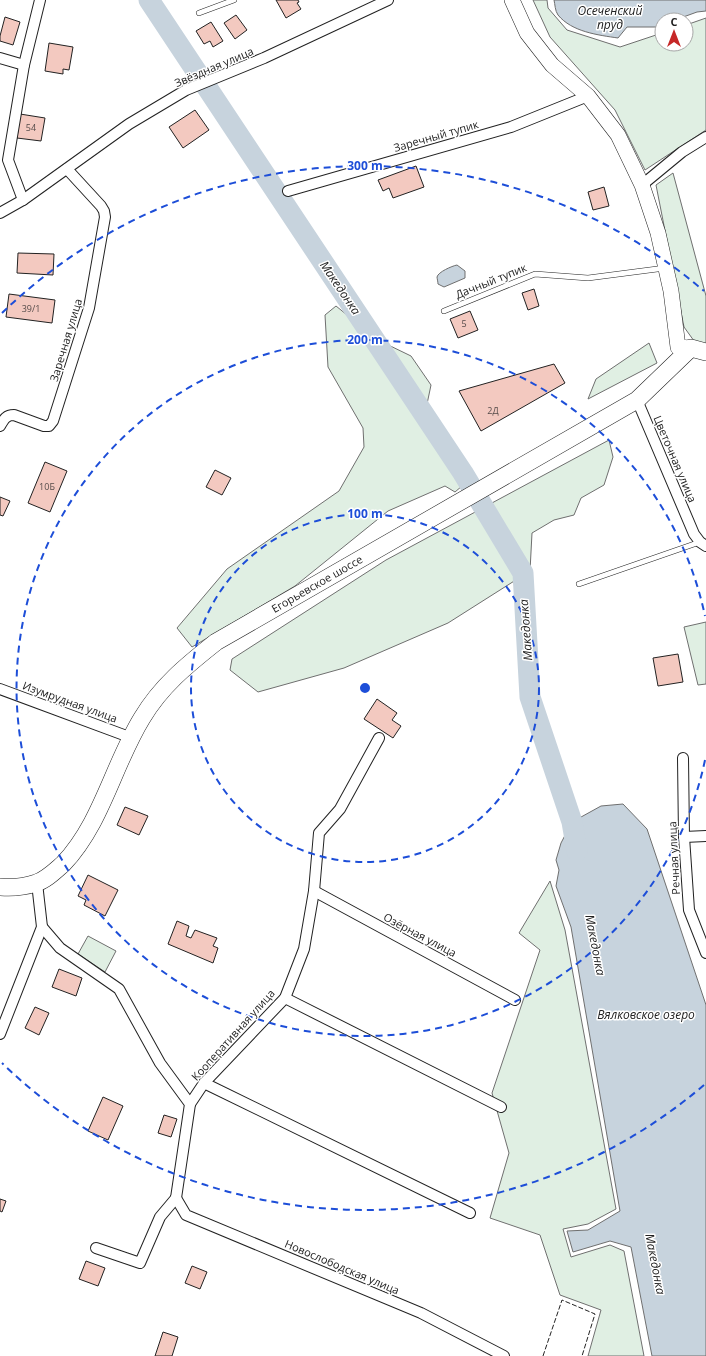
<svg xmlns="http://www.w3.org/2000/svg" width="706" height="1356" font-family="'Open Sans',sans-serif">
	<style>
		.green { fill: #e0efe3; stroke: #6f6f6f }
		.water { fill: #c7d3dd; stroke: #6f6f6f }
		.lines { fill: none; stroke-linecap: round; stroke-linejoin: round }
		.river { stroke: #c7d3dd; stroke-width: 21 }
		.building { fill: #f3c9c0; stroke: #222 }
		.lane-casing { stroke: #222; stroke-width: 6 }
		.street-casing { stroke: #222; stroke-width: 12 }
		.secondary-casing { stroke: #222; stroke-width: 16 }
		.primary-casing { stroke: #222; stroke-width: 18 }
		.lane { stroke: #fff; stroke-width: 5 }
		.street { stroke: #fff; stroke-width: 10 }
		.secondary { stroke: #fff; stroke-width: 15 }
		.primary { stroke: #fff; stroke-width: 17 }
		.fence { stroke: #222; stroke-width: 1; stroke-dasharray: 5 2; stroke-linecap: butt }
		.ring { fill: none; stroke: #1d4ed8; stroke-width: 2; stroke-dasharray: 7 5 }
		.labels { text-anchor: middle; stroke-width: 3; stroke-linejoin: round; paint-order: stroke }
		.number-label { font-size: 9px; fill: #564c4a }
		.street-label { font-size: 11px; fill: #222; stroke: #fff }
		.water-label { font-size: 12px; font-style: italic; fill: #222; stroke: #fff }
		.centre { fill: #1d4ed8; stroke: #fff; stroke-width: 2 }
		.ring-label { font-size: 12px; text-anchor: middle; font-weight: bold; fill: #1d4ed8; stroke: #fff; stroke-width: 3; stroke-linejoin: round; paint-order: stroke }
	</style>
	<rect width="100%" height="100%" fill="#fff"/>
	<g class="green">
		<polygon points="533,0 547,0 548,8 567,30 620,47 662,33 662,44 686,44 686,25 706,18 706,130 645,170 615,110 550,37"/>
		<polygon points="673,173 706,296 706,352 702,352 684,327 656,185"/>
		<polygon points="336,306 378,340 411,356 431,385 422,428 462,486 455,492 445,486 388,511 295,586 192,647 177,628 227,569 339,491 364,447 363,428 328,367 325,315"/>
		<polygon points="649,343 657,363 588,399 596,379"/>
		<polygon points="609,440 613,457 604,485 581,498 574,515 554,520 532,533 530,571 448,623 344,668 258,692 230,670 232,659 386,560"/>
		<polygon points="706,622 706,684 698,685 684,627"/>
		<polygon points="550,881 565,930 616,1209 588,1224 563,1229 571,1257 610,1245 624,1251 644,1356 588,1356 601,1310 560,1295 540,1235 490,1218 509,1153 492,1093 540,950 519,933"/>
		<polygon points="88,936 116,951 105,972 78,954"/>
	</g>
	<g class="water">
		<path d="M554 0H706V11L697 12 675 20H662V25L656 27H627L618 38C598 35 572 32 558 15 555 11 555 4 554 0Z"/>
		<path d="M457 265 465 271V278L444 287 438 284C438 282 437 278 437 277 438 272 452 266 457 265Z"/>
		<polygon points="623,804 647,829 706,1005 706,1356 652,1356 631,1247 610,1241 573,1252 567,1231 588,1230 620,1211 571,927 556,886 559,870 556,860 561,843 572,822 601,806"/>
	</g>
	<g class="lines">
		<polyline class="river" points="149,0 463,473 523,573 530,697 572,822 577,851"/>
	</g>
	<g class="building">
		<polygon points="276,0 298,0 299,2 297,3 301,9 286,18"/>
		<polygon points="236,15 247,30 235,39 224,23"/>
		<polygon points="5,17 20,22 13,45 0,41 0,36"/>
		<polygon points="211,22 223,41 213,47 210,41 204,44 196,31"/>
		<polygon points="49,43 73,47 69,70 63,69 63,74 45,71"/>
		<polygon points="195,110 209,130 183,148 169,127"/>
		<polygon points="20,114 45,118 41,141 17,138"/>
		<polygon points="416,166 424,187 393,198 389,188 383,191 378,180"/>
		<polygon points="604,187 609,206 593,210 588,192"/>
		<polygon points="18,253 54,254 53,275 17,273"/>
		<polygon points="534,289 539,306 528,310 522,293"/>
		<polygon points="9,294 55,300 52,323 6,317"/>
		<polygon points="470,311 478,330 458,338 450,319"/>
		<polygon points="554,364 565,383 481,431 459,391"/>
		<polygon points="45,462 67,471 50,512 28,503"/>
		<polygon points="215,470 231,478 222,495 206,487"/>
		<polygon points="0,497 10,501 3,516 0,515"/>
		<polygon points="678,654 683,682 658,686 653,658"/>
		<polygon points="377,699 397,713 392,720 401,726 393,738 364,719"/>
		<polygon points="125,807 148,816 139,835 117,825"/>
		<polygon points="88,875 118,890 105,916 84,905 86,900 78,896"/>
		<polygon points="177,921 189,926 186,936 191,938 195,930 217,938 213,946 218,948 213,963 168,944"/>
		<polygon points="59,969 82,978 76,996 52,987"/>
		<polygon points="35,1007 49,1013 39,1035 25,1028"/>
		<polygon points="103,1097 123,1106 108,1140 88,1131"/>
		<polygon points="164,1115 177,1119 171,1137 158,1133"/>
		<polygon points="0,1199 6,1201 2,1212 0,1211"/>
		<polygon points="86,1261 105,1268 98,1286 79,1279"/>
		<polygon points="192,1266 207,1272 200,1289 185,1283"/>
		<polygon points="163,1332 178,1337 172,1356 155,1356"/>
	</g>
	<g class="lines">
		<g class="lane-casing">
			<g id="lane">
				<polyline points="199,13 234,0"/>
				<polyline points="444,311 535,274 588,278 665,268"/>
				<polyline points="579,584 700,542"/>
			</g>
		</g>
		<g class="street-casing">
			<g id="street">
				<polyline points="0,58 24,65"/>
				<polyline points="642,185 682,152 706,137"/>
				<polyline points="288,191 511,127 588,96"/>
				<polyline points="23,200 8,160 24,65 40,0"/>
				<polyline points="0,213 23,200 129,124 186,90 264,58 388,0"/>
				<polyline points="637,400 694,534 700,542 706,546"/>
				<path d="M0 426C4 419 6 415 14 415L44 426H49L53 421 89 308 105 217 104 211 101 206 67 169"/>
				<polyline points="0,689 132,738"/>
				<polyline points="683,758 684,837 689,910 706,953"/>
				<polyline points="684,837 706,836"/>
				<polyline points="314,891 515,1000"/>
				<polyline points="42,927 60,948 119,989 160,1063 190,1104 176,1198"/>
				<polyline points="285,998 501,1107"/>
				<polyline points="0,1034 42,927 37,883"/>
				<polyline points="204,1083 470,1213"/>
				<polyline points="190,1104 204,1083 285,998 304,949 314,891 319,833 340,809 379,738"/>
				<polyline points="176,1198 186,1215 421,1313 504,1356"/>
				<polyline points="96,1248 140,1263 160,1217 176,1198"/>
			</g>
		</g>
		<g class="secondary-casing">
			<polyline id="secondary" points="512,0 527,33 552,65 588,96 618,135 642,185 658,233 671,291 678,347 691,348"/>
		</g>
		<g class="primary-casing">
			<path id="primary" d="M0 887C12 888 24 887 36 883 46 880 55 871 63 864 102 823 113 765 142 718 161 686 187 665 216 642L637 400 691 348 706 352"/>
		</g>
		<use href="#lane" class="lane"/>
		<use href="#street" class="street"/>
		<use href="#secondary" class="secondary"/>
		<use href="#primary" class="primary"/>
		<polyline class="fence" points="543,1356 562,1300 595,1314 582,1356"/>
	</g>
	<g class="ring">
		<circle cx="365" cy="688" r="174"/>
		<path d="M705 760A348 348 0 1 1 705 616"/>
		<path d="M704 1085A522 522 0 0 1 2 1063M2 313A522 522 0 0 1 704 291"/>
	</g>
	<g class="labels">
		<g class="number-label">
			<text x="31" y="131">54</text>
			<text x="31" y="312">39/1</text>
			<text x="464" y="327">5</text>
			<text x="493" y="414">2Д</text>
			<text x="47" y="490">10Б</text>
		</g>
		<g class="street-label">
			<text transform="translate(214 67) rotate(-23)" y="4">Звёздная улица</text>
			<text transform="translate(436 136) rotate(-16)" y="4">Заречный тупик</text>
			<text transform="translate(491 281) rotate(-22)" y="4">Дачный тупик</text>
			<text transform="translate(66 340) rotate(-73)" y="4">Заречная улица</text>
			<text transform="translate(675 459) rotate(67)" y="4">Цветочная улица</text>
			<text transform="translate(317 584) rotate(-30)" y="4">Егорьевское шоссе</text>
			<text transform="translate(70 702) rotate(20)" y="4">Изумрудная улица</text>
			<text transform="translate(674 858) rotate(-93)" y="4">Речная улица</text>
			<text transform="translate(420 935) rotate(28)" y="4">Озёрная улица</text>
			<text transform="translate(233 1035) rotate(-48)" y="4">Кооперативная улица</text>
			<text transform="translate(342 1267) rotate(23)" y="4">Новослободская улица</text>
		</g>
		<g class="water-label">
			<text x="610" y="15">Осеченский<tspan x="610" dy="14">пруд</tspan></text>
			<text transform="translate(340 288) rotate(56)" y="4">Македонка</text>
			<text transform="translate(526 630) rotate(-94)" y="4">Македонка</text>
			<text transform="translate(595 945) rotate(79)" y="4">Македонка</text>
			<text x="646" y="1019">Вялковское озеро</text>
			<text transform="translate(655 1264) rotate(79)" y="4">Македонка</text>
		</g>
	</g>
	<circle cx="365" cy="688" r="6" class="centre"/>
	<g class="ring-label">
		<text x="365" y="170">300 m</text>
		<text x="365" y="344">200 m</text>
		<text x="365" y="518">100 m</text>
	</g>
	<g transform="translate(674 32)"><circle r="19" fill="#ffffff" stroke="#a7a7a7"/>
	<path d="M0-3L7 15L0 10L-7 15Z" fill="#c62828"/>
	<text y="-6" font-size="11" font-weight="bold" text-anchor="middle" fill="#222222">С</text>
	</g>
</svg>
